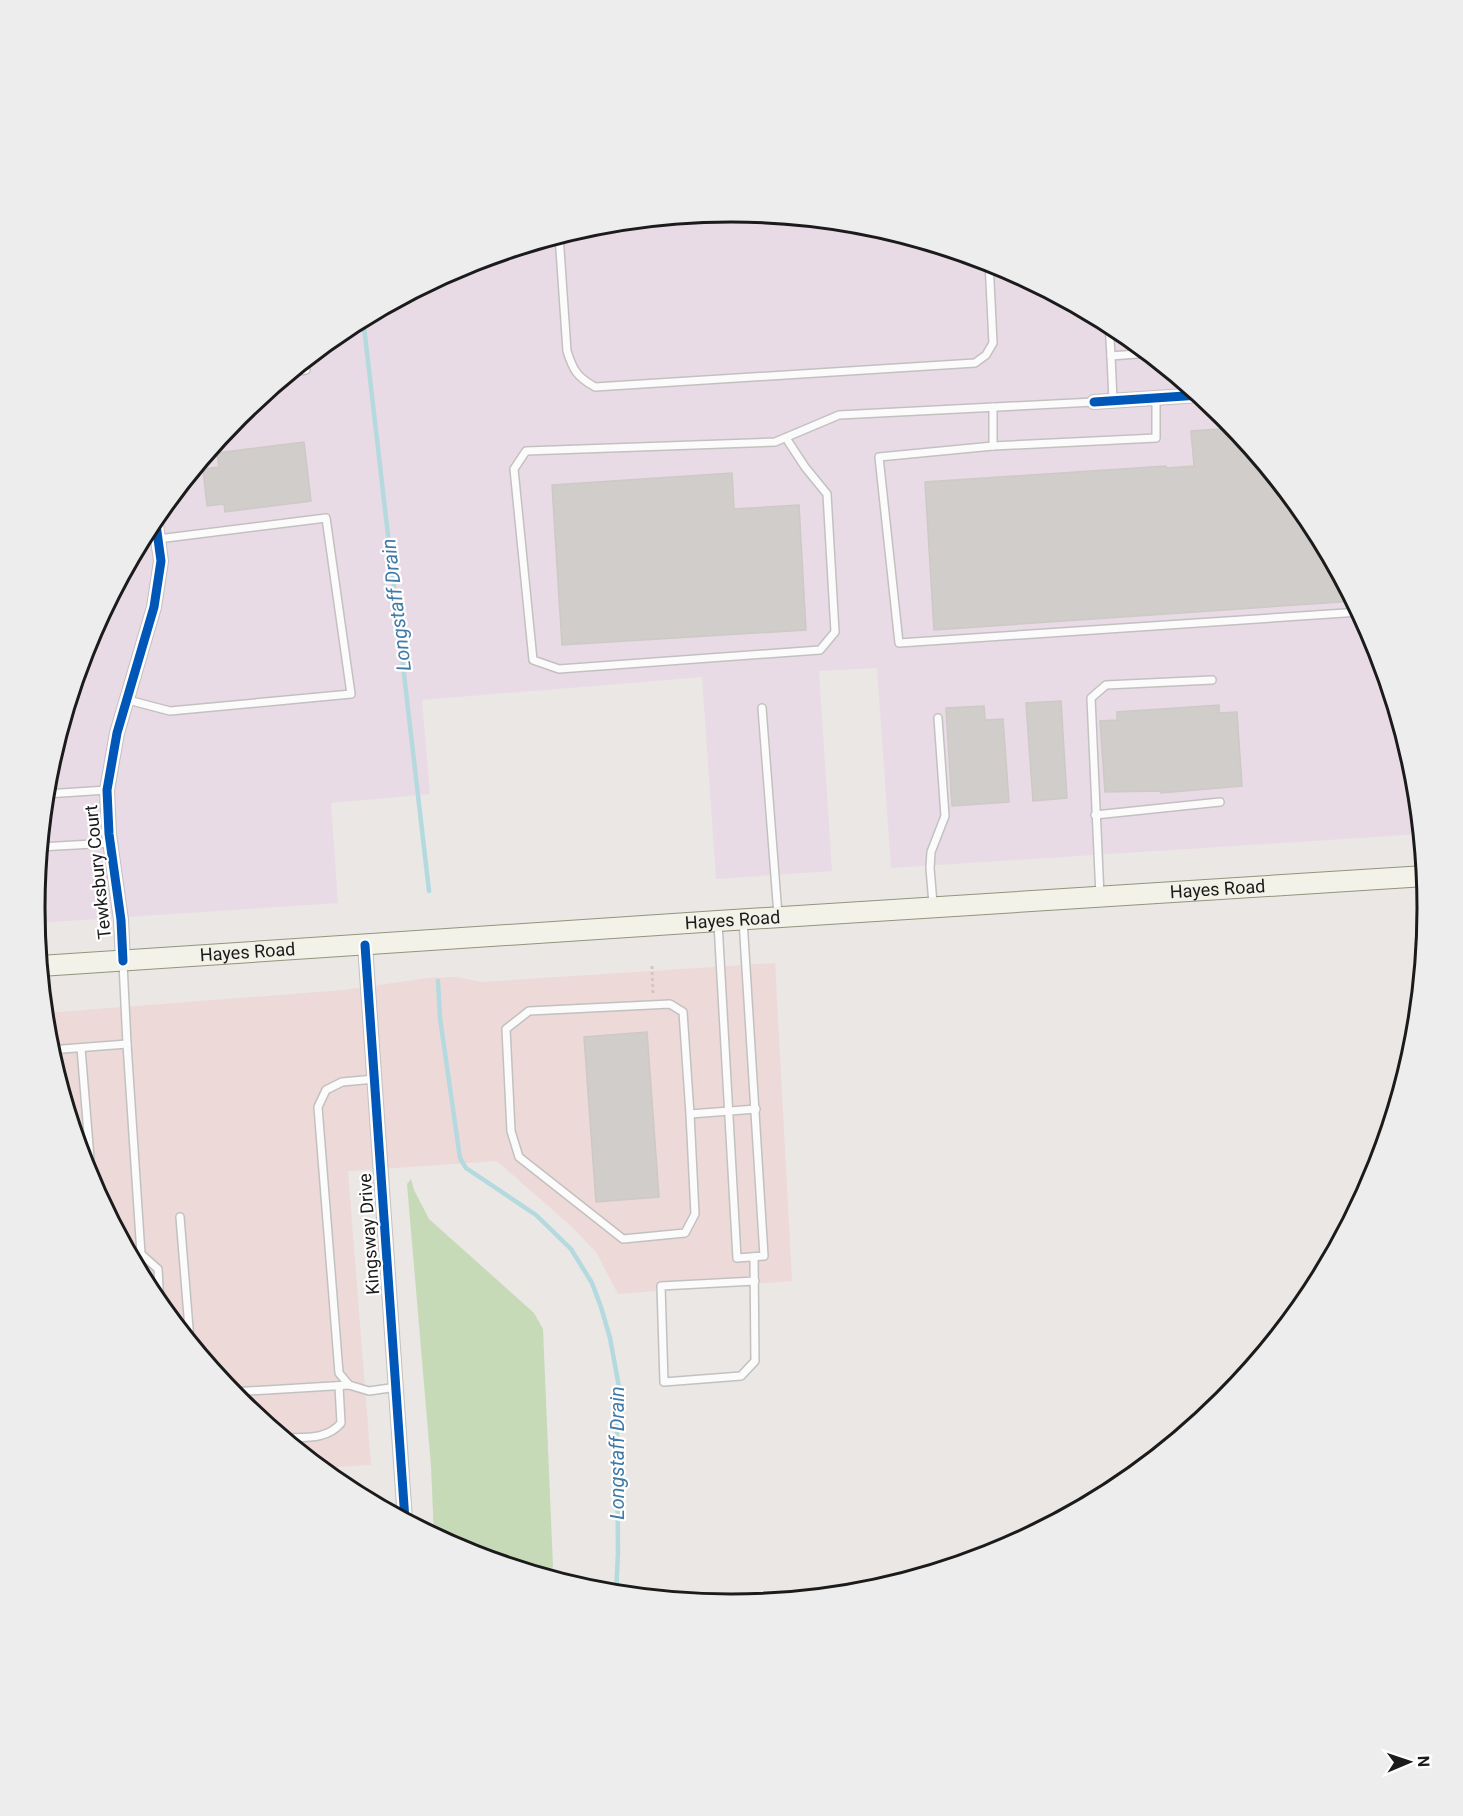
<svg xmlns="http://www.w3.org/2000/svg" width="1463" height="1816" font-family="Roboto,sans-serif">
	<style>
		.commercial { fill: #edd9d8 }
		.industrial { fill: #e8dbe5 }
		.forest { fill: #c6dab7 }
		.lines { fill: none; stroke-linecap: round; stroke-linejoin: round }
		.stream { stroke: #b4dae0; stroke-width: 4.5 }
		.building { fill: #d1cdca; stroke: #cdc9c5; stroke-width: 1.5 }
		.service-casing { stroke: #c2c1c0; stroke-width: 10 }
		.minor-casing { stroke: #c2c1c0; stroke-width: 16 }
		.secondary-casing { stroke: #94937c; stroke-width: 22 }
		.path { stroke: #d6c5c3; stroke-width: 3; stroke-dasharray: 3 3; stroke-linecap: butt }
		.service { stroke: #fcfbfb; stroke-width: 7 }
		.minor { stroke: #fcfbfb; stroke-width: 14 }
		.secondary { stroke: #f2f2e8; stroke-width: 20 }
		.cycleway-casing { stroke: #fff; stroke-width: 13 }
		.cycleway { stroke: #0057b8; stroke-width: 9 }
		.labels { text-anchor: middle; stroke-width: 4.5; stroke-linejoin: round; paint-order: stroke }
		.street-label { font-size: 18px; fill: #1b1b1b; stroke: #fff }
		.water-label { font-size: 20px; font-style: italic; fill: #407ba8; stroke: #fff }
		.rim { fill: none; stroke: #1b1b1b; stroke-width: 3 }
	</style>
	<rect width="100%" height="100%" fill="#eae7e4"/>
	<polygon class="commercial" points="775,963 792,1281 618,1294 596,1252 571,1226 497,1161 348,1171 371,1465 320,1468 238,1401 152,1295 87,1174 48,1044 45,1013 344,990 428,978 456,977 481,982"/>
	<polygon class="industrial" points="732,211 868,224 999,264 1119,329 1225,415 1311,521 1376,642 1415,772 1421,834 891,868 877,668 819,671 832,871 716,879 702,677 422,700 430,794 331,803 338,903 36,923 35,908 48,772 88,641 152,520 239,415 345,328 465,264 596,224"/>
	<polygon class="forest" points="411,1179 414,1190 429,1219 534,1313 543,1329 553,1567 544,1572 535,1573 464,1552 434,1536 431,1466 407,1184"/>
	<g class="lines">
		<g class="stream">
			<polyline points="363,318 429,891"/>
			<polyline points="438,981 440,1018 460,1158 466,1168 536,1215 571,1249 592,1283 601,1307 610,1338 619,1387 617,1433 618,1553 616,1594"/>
		</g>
	</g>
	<g class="building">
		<polygon points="1235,428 1311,521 1354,601 934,630 925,482 1166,466 1167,468 1194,466 1191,431"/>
		<polygon points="304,442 311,501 225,512 224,504 207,506 203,469 219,467 217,453"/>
		<polygon points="732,473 734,509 799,505 806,630 562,645 552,485"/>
		<polygon points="1061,701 1067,798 1033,801 1026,703"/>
		<polygon points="1219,705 1219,713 1237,712 1242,786 1161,793 1161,791 1105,792 1100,721 1117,720 1117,712"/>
		<polygon points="984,706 985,720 1003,719 1009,802 952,806 946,708"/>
		<polygon points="647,1032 659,1197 596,1202 584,1037"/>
	</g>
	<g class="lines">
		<g class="service-casing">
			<g id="service">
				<path d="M559 235 567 351C573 370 577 377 595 387L975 363 986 355 993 343 989 261"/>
				<polyline points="1109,323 1111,356 1149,353"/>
				<polyline points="1111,356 1113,401"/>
				<polyline points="291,372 306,370"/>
				<polyline points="993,407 993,446 879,457 899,643 1360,612"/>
				<polyline points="786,438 805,467 827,494 835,632 820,650 559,669 533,660 514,469 526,451 775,442 839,415 1094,402"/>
				<polyline points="993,446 1156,438 1156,398"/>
				<polyline points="128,700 170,711 351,694 326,518 158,539"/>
				<polyline points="762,708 778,915"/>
				<polyline points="46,794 107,790"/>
				<polyline points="1095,815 1220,802"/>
				<polyline points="40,847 110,843"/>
				<polyline points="1100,896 1091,698 1106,685 1212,680"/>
				<polyline points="933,904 930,868 931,852 945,816 938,718"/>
				<polyline points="718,923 737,1258 764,1256 743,920"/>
				<polyline points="123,963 127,1044 141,1254 130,1255"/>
				<polyline points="81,1048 92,1183"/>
				<polyline points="50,1050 127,1044"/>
				<polyline points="375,1079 342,1082 326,1090 318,1107 339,1373 349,1385 369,1391 397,1387"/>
				<polyline points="690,1114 683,1012 670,1004 529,1011 506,1029 511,1131 519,1157 623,1239 685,1233 695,1214 690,1114 756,1109"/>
				<polyline points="180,1217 190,1341"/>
				<polyline points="141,1254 158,1269 160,1305"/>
				<polyline points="754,1257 755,1361 741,1376 664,1382 661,1286 755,1281"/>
				<polyline points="231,1392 349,1385"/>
				<path d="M284 1438C305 1437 327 1440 341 1423L339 1386"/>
			</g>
		</g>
		<g class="minor-casing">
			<g id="minor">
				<polyline points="1094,402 1200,395"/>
				<polyline points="365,945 405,1520"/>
				<polyline points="123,961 121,920 109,834 107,790 117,733 154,607 161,561 155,517"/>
			</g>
		</g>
		<g class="secondary-casing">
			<g id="secondary">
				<path id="s1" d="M40 966 718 921 1425 876"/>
			</g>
		</g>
		<polyline class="path" points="652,966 653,994"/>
		<use href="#service" class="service"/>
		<use href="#minor" class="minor"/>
		<use href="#secondary" class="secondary"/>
		<g class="cycleway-casing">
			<g id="cycleway">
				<polyline points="1094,402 1200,395"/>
				<polyline points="365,945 405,1520"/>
				<polyline points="123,961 121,920 109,834 107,790 117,733 154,607 161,561 155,517"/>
			</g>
		</g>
		<use href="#cycleway" class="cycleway"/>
	</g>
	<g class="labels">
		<g class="street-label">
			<text transform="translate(98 872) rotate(-96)" y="6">Tewksbury Court</text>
			<text dy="6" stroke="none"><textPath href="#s1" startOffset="1180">Hayes Road</textPath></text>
			<text dy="6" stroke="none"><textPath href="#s1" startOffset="694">Hayes Road</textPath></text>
			<text dy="6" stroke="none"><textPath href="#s1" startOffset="208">Hayes Road</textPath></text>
			<text transform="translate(369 1234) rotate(-94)" y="6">Kingsway Drive</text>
		</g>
		<g class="water-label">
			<text transform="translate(396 605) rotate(-97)" y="7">Longstaff Drain</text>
			<text transform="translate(617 1453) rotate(-90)" y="7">Longstaff Drain</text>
		</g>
	</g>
	<path d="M0 0H1463V1816H0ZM45 908a686 686 0 1 1 1372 0a686 686 0 1 1-1372 0Z" fill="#ededed" fill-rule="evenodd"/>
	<path class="rim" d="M45 908a686 686 0 1 1 1372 0a686 686 0 1 1-1372 0Z"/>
	<g transform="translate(1409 1762) rotate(88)" stroke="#ffffff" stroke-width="4.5" paint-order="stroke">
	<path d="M0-4.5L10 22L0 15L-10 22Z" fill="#1b1b1b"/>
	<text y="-9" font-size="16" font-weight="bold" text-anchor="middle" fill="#1b1b1b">N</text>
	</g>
</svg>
